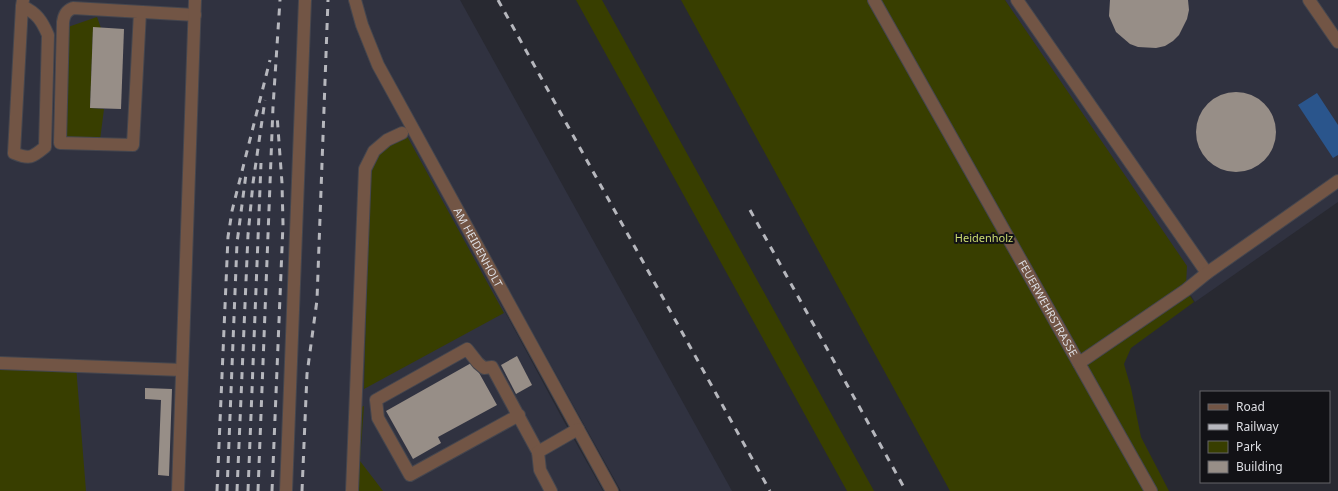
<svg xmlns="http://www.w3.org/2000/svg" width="1338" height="491" font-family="'Noto Sans',sans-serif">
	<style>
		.built { fill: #303240 }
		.green { fill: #383e00 }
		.water { fill: #2a558c }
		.building { fill: #978e87 }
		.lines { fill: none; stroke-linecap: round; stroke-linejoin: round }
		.minor-casing { stroke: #45464e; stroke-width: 14 }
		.minor { stroke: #725545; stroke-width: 12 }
		.rail { stroke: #b6b7bd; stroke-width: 3; stroke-dasharray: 7 7; stroke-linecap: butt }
		.labels { text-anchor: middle; stroke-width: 4; stroke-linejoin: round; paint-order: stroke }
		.park-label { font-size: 11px; fill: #cddc71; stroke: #121216 }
		.street-label { font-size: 11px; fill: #dedfe4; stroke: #121216 }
	</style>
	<rect width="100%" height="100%" fill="#282931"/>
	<g class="built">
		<polygon points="0,0 350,0 361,39 369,58 562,418 603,491 0,491"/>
		<polygon points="361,0 460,0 732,491 621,491 383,64 368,29"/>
		<polygon points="1005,0 1338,0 1338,202 1195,302"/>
	</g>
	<g class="green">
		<polygon points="576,0 602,0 874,491 847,491"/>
		<polygon points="681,0 1005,0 1187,266 1186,285 1075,364 1146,491 950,491"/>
		<polygon points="97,17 101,28 93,28 90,108 104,109 100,140 63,140 68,27"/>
		<polygon points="407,136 504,313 364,389 370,168 380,152"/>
		<polygon points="1187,291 1194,302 1131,348 1124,364 1131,388 1141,437 1169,491 1156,491 1084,362"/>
		<polygon points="0,363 76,366 86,491 0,491"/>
		<polygon points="364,406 360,461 383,491 357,491 359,408"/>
	</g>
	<polygon class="water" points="1317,93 1338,125 1338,155 1333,158 1298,105"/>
	<g class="building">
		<polygon points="1110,0 1188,0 1189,10 1187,19 1179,35 1173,41 1165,46 1156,48 1138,47 1130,44 1116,32 1109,16"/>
		<polygon points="93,27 124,29 121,109 90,108"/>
		<circle cx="1236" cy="132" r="40"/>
		<polygon points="517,356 532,385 516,394 501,365"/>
		<polygon points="473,362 497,405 438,437 441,443 413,459 386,411"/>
		<polygon points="145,388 172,389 169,476 158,475 161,400 145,399"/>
	</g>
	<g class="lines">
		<g class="minor-casing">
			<g id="minor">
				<path id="s1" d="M355 0 362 25 378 65 612 491"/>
				<path id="s2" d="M874 0 1151 491"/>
				<polyline points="1017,0 1207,273"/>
				<polyline points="1309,0 1338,42"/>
				<path d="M22 6C37 13 42 21 48 35L45 147C33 157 30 160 14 153L22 6 23 0"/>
				<path d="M140 12 133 145 60 143 63 22C64 15 66 11 73 8L195 15"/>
				<polyline points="0,363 182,370"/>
				<polyline points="1079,363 1186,290 1207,273 1338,181"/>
				<polyline points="519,415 410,475 378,418 376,400 467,349 478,363 484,368 492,367 538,452"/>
				<polyline points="178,491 195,0"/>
				<polyline points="286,491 305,0"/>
				<polyline points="352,491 365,169 374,151 387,140 402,133"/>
				<polyline points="551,491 540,470 538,452 578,429"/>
			</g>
		</g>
		<use href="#minor" class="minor"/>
		<g class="rail">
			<polyline points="498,0 770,491"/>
			<polyline points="750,210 906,491"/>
			<polyline points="217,491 228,237 232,211 270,60"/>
			<polyline points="227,491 237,243 246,174"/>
			<polyline points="237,491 248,235 253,183 265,100"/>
			<polyline points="248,491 261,163"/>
			<polyline points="258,491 273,107 280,0"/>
			<polyline points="272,491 283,224 282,183 277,115"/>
			<polyline points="302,491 307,374 317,300 328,0"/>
		</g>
	</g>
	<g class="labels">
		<g class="park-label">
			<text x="984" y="242">Heidenholz</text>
		</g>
		<g class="street-label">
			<text dy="4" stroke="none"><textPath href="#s1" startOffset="277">AM HEIDENHOLT</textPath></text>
			<text dy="4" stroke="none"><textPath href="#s2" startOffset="354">FEUERWEHRSTRASSE</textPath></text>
		</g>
	</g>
	<rect x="1200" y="391" width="130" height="92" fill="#121216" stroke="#646468"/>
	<rect x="1208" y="404" width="20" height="6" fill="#725545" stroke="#646468"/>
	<text x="1236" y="411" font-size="12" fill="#dedfe4">Road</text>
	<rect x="1208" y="424" width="20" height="6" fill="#b6b7bd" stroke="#646468"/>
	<text x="1236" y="431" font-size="12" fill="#dedfe4">Railway</text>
	<rect x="1208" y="441" width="20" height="12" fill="#383e00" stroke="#646468"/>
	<text x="1236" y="451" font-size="12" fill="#dedfe4">Park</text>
	<rect x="1208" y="461" width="20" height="12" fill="#978e87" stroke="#646468"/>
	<text x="1236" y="471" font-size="12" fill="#dedfe4">Building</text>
</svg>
